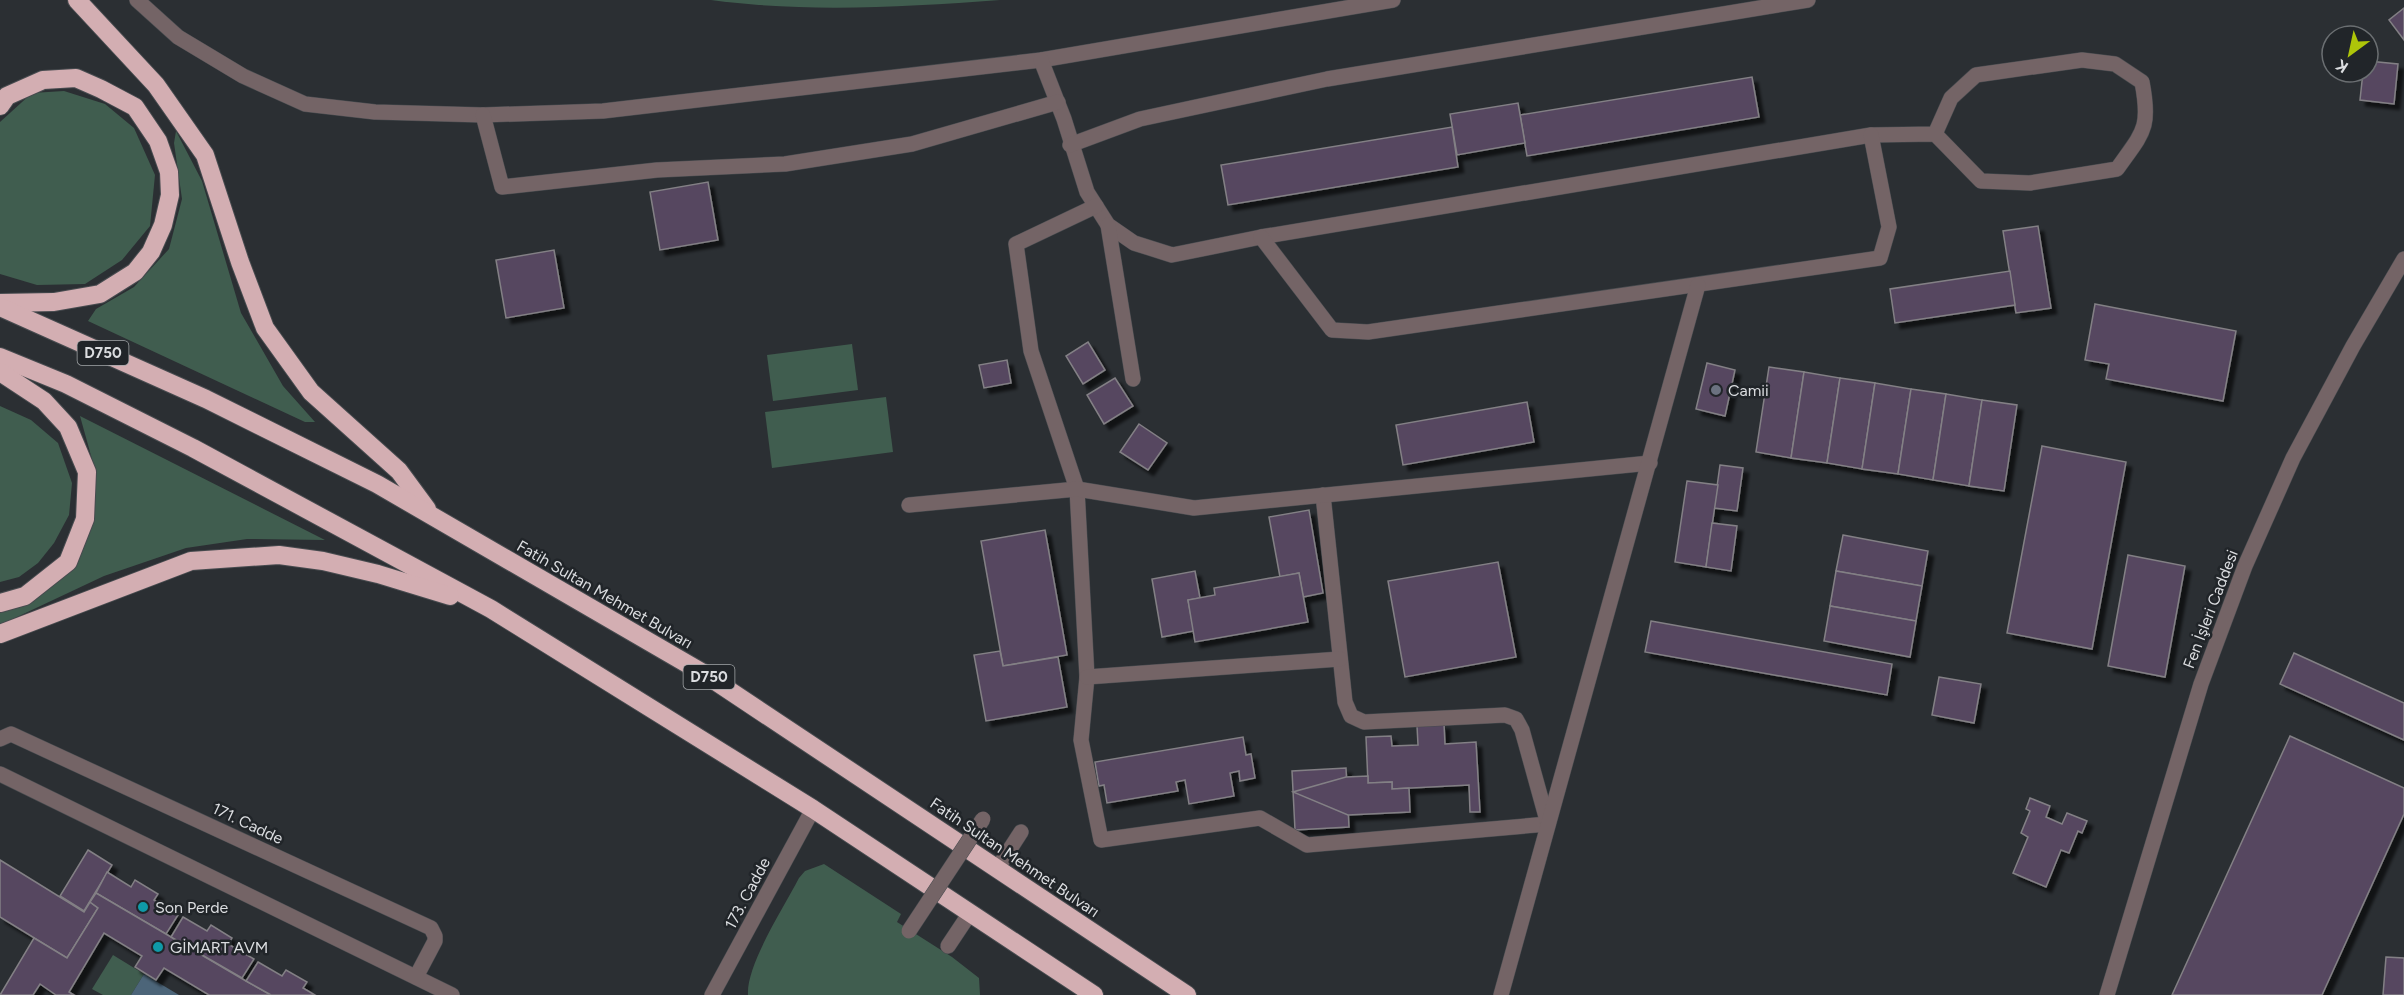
<svg xmlns="http://www.w3.org/2000/svg" width="2404" height="995" font-family="Figtree,sans-serif">
	<style>
		.green { fill: #405d4f }
		.water { fill: #4c6579 }
		.building { fill: #564760; stroke: #838085; stroke-width: 1.5; filter: url(#shadow) }
		.lines { fill: none; stroke-linecap: round; stroke-linejoin: round }
		.minor-casing { stroke: #474b4f; stroke-width: 16 }
		.highway-casing { stroke: #474b4f; stroke-width: 20 }
		.minor { stroke: #746466; stroke-width: 15 }
		.highway { stroke: #d3aeb2; stroke-width: 18 }
		.minor-bridge-casing { stroke: #474b4f; stroke-width: 16; stroke-linecap: butt }
		.minor-bridge { stroke: #746466; stroke-width: 15 }
		.worship-dot { fill: #6b7280; stroke: #212529; stroke-width: 2 }
		.culture-dot { fill: #0f9aa8; stroke: #212529; stroke-width: 2 }
		.labels { text-anchor: middle; stroke-width: 5; stroke-linejoin: round; paint-order: stroke }
		.shield { fill: #212529; stroke: #a3a6a9; stroke-width: 1.5 }
		.shield-label { font-size: 15px; font-weight: bold; fill: #dbdde0 }
		.poi-label { font-size: 16px; fill: #dbdde0; stroke: #212529; text-anchor: start }
		.street-label { font-size: 16px; fill: #dbdde0; stroke: #212529 }
	</style>
	<defs>
		<filter id="shadow"><feDropShadow dx="5.5" dy="5.5" stdDeviation="1.5" flood-color="#0009"/></filter>
	</defs>
	<rect width="100%" height="100%" fill="#2b2f33"/>
	<g class="green">
		<path d="M711 0H1000C904 7 807 13 711 0Z"/>
		<polygon points="64,91 105,104 134,128 155,175 150,226 122,260 85,284 37,285 0,274 0,122 32,93"/>
		<polygon points="176,131 202,181 241,313 283,386 315,422 305,422 88,321 96,309 134,287 169,249 182,199 174,143"/>
		<polygon points="852,344 858,390 773,401 767,355"/>
		<polygon points="886,397 893,452 772,468 765,412"/>
		<polygon points="0,406 31,420 58,443 72,483 69,515 54,543 38,563 19,577 0,582"/>
		<polygon points="80,416 325,540 247,539 186,548 104,576 0,625 0,610 54,582 95,470"/>
		<path d="M824 864 901 914 897 922 952 957 979 978 980 995H748C746 965 784 907 799 878L805 871Z"/>
		<polygon points="113,955 144,974 131,995 103,995 92,989"/>
	</g>
	<polygon class="water" points="144,974 179,995 131,995"/>
	<g class="building">
		<polygon points="2404,8 2404,40 2389,20"/>
		<polygon points="2368,61 2398,64 2394,104 2360,100 2363,72 2368,72"/>
		<polygon points="1752,77 1759,117 1527,156 1520,115"/>
		<polygon points="1518,103 1525,143 1457,155 1450,114"/>
		<polygon points="1452,127 1458,167 1228,205 1221,165"/>
		<polygon points="708,182 718,240 660,250 650,192"/>
		<polygon points="2038,226 2051,308 2016,313 2003,231"/>
		<polygon points="554,250 564,308 506,318 496,260"/>
		<polygon points="2010,271 2015,305 1895,323 1890,289"/>
		<polygon points="2095,304 2236,331 2223,401 2106,379 2109,364 2085,360"/>
		<polygon points="1088,342 1105,370 1083,384 1066,356"/>
		<polygon points="1007,360 1011,383 984,388 979,365"/>
		<polygon points="1707,363 1735,370 1725,416 1696,409"/>
		<polygon points="1769,367 1804,372 1791,458 1756,452"/>
		<polygon points="1804,372 1840,378 1827,463 1791,458"/>
		<polygon points="1115,378 1133,406 1104,424 1087,395"/>
		<polygon points="1840,378 1875,383 1862,469 1827,463"/>
		<polygon points="1875,383 1911,389 1898,474 1862,469"/>
		<polygon points="1911,389 1946,394 1933,480 1898,474"/>
		<polygon points="1946,394 1982,400 1969,486 1933,480"/>
		<polygon points="1982,400 2017,405 2004,491 1969,486"/>
		<polygon points="1527,402 1534,442 1403,465 1396,425"/>
		<polygon points="1139,424 1167,443 1148,470 1120,452"/>
		<polygon points="2042,446 2126,462 2092,649 2007,633"/>
		<polygon points="1720,465 1743,468 1737,511 1714,508"/>
		<polygon points="1687,481 1718,485 1706,567 1675,562"/>
		<polygon points="1309,510 1323,593 1303,597 1299,573 1280,577 1269,517"/>
		<polygon points="1712,523 1737,526 1731,571 1706,567"/>
		<polygon points="1045,530 1067,655 1003,666 981,541"/>
		<polygon points="1843,535 1928,551 1922,586 1836,571"/>
		<polygon points="2128,555 2185,566 2165,677 2108,666"/>
		<polygon points="1498,562 1516,657 1405,677 1388,581"/>
		<polygon points="1195,571 1200,598 1188,600 1194,631 1162,637 1152,579"/>
		<polygon points="1836,571 1922,586 1916,621 1830,606"/>
		<polygon points="1299,573 1308,622 1195,642 1188,600 1215,595 1214,588"/>
		<polygon points="1830,606 1916,621 1910,657 1824,641"/>
		<polygon points="1651,621 1892,664 1887,695 1645,652"/>
		<polygon points="1000,651 1003,666 1058,657 1067,707 986,721 974,655"/>
		<polygon points="2294,653 2404,703 2404,740 2280,684"/>
		<polygon points="1939,677 1981,684 1974,723 1932,715"/>
		<polygon points="1444,724 1445,744 1476,742 1480,812 1470,812 1469,785 1392,789 1392,782 1368,783 1366,737 1391,736 1392,746 1418,745 1417,726"/>
		<polygon points="2290,736 2404,788 2404,814 2322,995 2172,995"/>
		<polygon points="1243,737 1246,755 1251,754 1255,778 1240,781 1239,771 1230,773 1234,796 1189,804 1185,780 1176,782 1178,791 1107,803 1104,785 1099,786 1095,762"/>
		<polygon points="1346,768 1349,827 1295,830 1292,771"/>
		<polygon points="1368,776 1368,783 1392,782 1392,789 1409,788 1410,812 1348,815 1293,792 1346,777"/>
		<polygon points="2030,798 2050,806 2046,817 2062,824 2067,813 2087,821 2082,833 2078,831 2069,853 2061,850 2046,887 2013,873 2028,837 2021,833 2030,811 2026,809"/>
		<polygon points="88,850 112,865 84,911 60,896"/>
		<polygon points="0,860 84,912 90,902 98,908 67,958 0,917"/>
		<polygon points="107,872 131,887 135,880 158,894 154,900 178,915 166,934 96,893"/>
		<polygon points="96,893 246,981 271,995 209,995 164,968 156,980 135,967 142,956 104,933 69,992 74,995 56,995 40,984 33,995 0,995 34,938 67,958 98,908 90,902"/>
		<polygon points="183,917 207,931 211,925 232,938 228,944 254,959 242,978 171,937"/>
		<polygon points="2386,957 2404,958 2404,995 2383,995"/>
		<polygon points="258,962 282,976 286,970 307,982 303,988 315,995 271,995 246,981"/>
	</g>
	<g class="lines">
		<g class="minor-casing">
			<g id="minor">
				<polyline points="137,0 178,37 243,76 305,104 375,112 483,115 603,111 1041,60 1393,0"/>
				<path d="M1041 60 1064 119 1087 192 1108 225 1134 243 1172 255 1261 237 1871 135 1935 134 1981 181 2030 183 2117 169C2143 132 2151 129 2142 82L2115 64 2082 60 1976 75 1951 98 1935 134"/>
				<polyline points="483,115 502,187 657,170 785,164 912,144 1058,102"/>
				<polyline points="1070,145 1140,119 1327,79 1808,0"/>
				<polyline points="1096,206 1016,244 1031,351 1077,489 1087,677 1081,740 1101,840 1260,818 1307,845 1548,824"/>
				<polyline points="1108,225 1133,379"/>
				<polyline points="1261,237 1332,330 1368,332 1880,258 1889,227 1871,135"/>
				<polyline points="1323,495 1345,702 1351,716 1364,722 1505,715 1516,719 1522,730 1548,824"/>
				<polyline points="909,505 1077,489 1194,508 1650,463"/>
				<polyline points="1087,677 1340,659"/>
				<polyline points="0,739 11,734 431,928 435,936 435,941 416,977"/>
				<polyline points="0,774 452,995"/>
				<polyline points="997,869 1021,832"/>
				<polyline points="948,946 970,913"/>
				<polyline points="712,995 813,809"/>
				<polyline points="1501,995 1698,285"/>
				<polyline points="2107,995 2201,684 2245,566 2293,458 2353,346 2404,259"/>
			</g>
		</g>
		<g class="highway-casing">
			<g id="highway">
				<polyline points="77,0 156,85 205,155 240,262 265,328 311,392 399,471 427,509"/>
				<polyline points="0,106 7,96 43,80 76,78 101,89 135,107 158,141 169,172 170,195 163,225 151,252 135,272 100,294 54,302 0,303"/>
				<polyline points="0,307 206,399 377,484 703,673 1187,995"/>
				<polyline points="0,357 66,384 193,448 491,609 813,809 1094,995"/>
				<polyline points="0,372 44,401 68,427 87,472 85,519 68,562 25,596 0,603"/>
				<polyline points="0,634 191,561 279,555 323,561 378,574 450,596"/>
			</g>
		</g>
		<use href="#minor" class="minor"/>
		<use href="#highway" class="highway"/>
		<g class="minor-bridge-casing">
			<polyline id="minor-bridge" points="909,931 983,819"/>
		</g>
		<use href="#minor-bridge" class="minor-bridge"/>
	</g>
	<circle class="worship-dot" cx="1716" cy="390" r="6"/>
	<g class="culture-dot">
		<circle cx="143" cy="907" r="6"/>
		<circle cx="158" cy="947" r="6"/>
	</g>
	<g class="labels">
		<g class="shield">
			<rect x="77.5" y="341" width="51" height="24" rx="4.5"/>
			<rect x="683.5" y="665" width="51" height="24" rx="4.5"/>
		</g>
		<g class="shield-label">
			<text x="103" y="358">D750</text>
			<text x="709" y="682">D750</text>
		</g>
		<g class="poi-label">
			<text x="1728" y="396">Camii</text>
			<text x="155" y="913">Son Perde</text>
			<text x="170" y="953">GİMART AVM</text>
		</g>
		<g class="street-label">
			<text transform="translate(605 594) rotate(30)" y="6">Fatih Sultan Mehmet Bulvarı</text>
			<text transform="translate(2210 609) rotate(-69)" y="6">Fen İşleri Caddesi</text>
			<text transform="translate(248 823) rotate(25)" y="6">171. Cadde</text>
			<text transform="translate(1015 857) rotate(34)" y="6">Fatih Sultan Mehmet Bulvarı</text>
			<text transform="translate(747 893) rotate(-62)" y="6">173. Cadde</text>
		</g>
	</g>
	<g transform="translate(2350 54) rotate(213)"><circle r="28" fill="#212529" stroke="#6b6f72" stroke-width="1.5"/>
	<path d="M0-4.5L10 22L0 15L-10 22Z" fill="#aec509"/>
	<text y="-9" font-size="16" font-weight="bold" text-anchor="middle" fill="#dbdde0">K</text>
	</g>
</svg>
